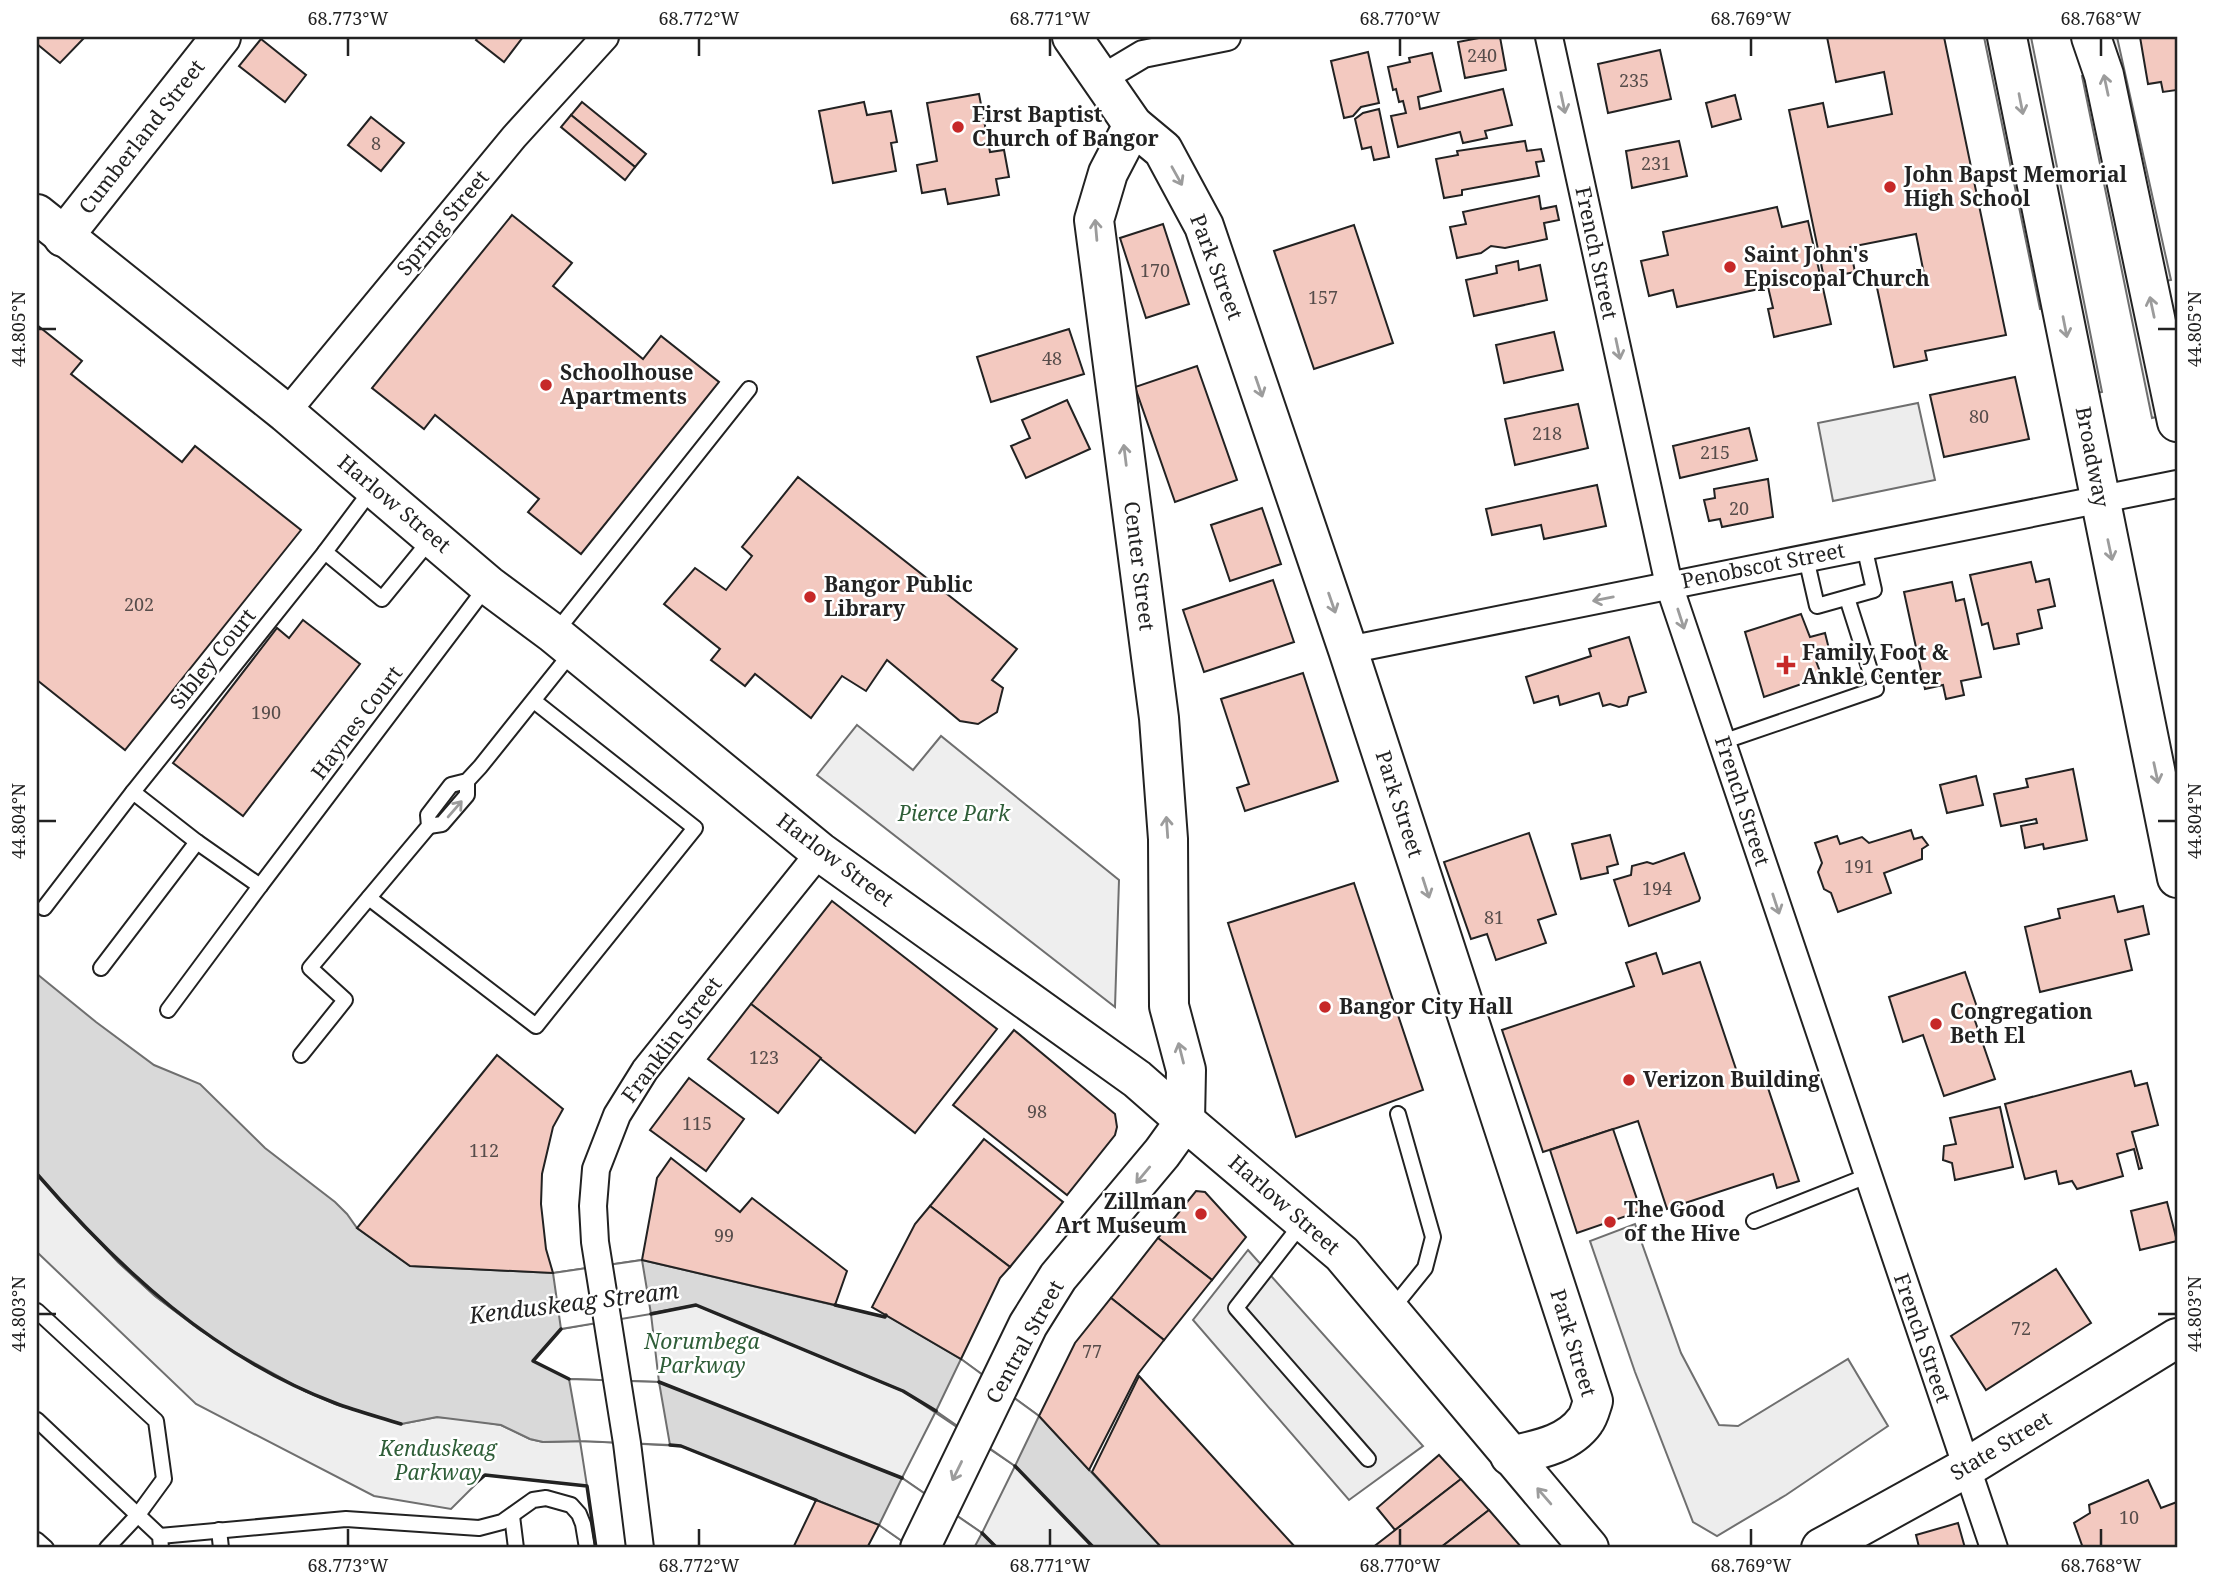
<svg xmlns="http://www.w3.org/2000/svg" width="2214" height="1585" font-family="'Noto Serif',serif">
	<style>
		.green { fill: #eee; stroke: #6f6f6f; stroke-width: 2 }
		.parking { fill: #ededed; stroke: #6f6f6f; stroke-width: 2 }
		.water { fill: #d9d9d9; stroke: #6f6f6f; stroke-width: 2 }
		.pier { fill: #fff; stroke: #6f6f6f; stroke-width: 2 }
		.building { fill: #f3c9c0; stroke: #222; stroke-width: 2 }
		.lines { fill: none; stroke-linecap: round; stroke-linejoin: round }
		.lane-casing { stroke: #222; stroke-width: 18 }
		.street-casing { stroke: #222; stroke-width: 30 }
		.secondary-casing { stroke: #222; stroke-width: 42 }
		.primary-casing { stroke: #222; stroke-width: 42 }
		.lane { stroke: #fff; stroke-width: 14 }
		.street { stroke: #fff; stroke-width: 26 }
		.secondary { stroke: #fff; stroke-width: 38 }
		.primary { stroke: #fff; stroke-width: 38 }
		.wall { stroke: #222; stroke-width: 3.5 }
		.oneway { stroke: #9c9c9c }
		.ticks { fill: none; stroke: #222; stroke-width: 2.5 }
		.poi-dot { fill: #c62828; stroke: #fff; stroke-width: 2.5 }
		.labels { text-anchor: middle; stroke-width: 5; stroke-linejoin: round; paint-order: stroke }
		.number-label { font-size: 18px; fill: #564c4a }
		.poi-label { font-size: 21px; font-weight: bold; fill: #222; stroke: #fff; text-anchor: start }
		.street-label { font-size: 21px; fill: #222; stroke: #fff }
		.park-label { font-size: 21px; font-style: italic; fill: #2f5e38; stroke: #fff }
		.water-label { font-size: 23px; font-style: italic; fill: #222; stroke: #fff }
		.neatline { fill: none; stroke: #222; stroke-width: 2.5 }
		.ticks-label { font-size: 18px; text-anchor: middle; fill: #222 }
	</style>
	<rect width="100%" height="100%" fill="#fff"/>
	<g class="green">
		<polygon points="857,725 913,770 941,736 1119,880 1115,1007 817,775"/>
		<polygon points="37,1174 118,1262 155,1296 200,1330 238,1354 305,1391 335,1403 401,1424 437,1417 465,1419 501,1425 530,1439 543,1442 580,1441 587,1486 485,1475 451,1509 374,1496 196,1404 39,1254 37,1255"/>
		<polygon points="696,1305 903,1391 936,1411 902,1478 659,1382 651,1314"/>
		<polygon points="1015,1466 1094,1548 997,1548 982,1533"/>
	</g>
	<g class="parking">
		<polygon points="1984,37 1997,37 2051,308 2040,309"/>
		<polygon points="2018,37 2031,37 2102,392 2092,394"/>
		<polygon points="2104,37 2117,37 2171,280 2159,282"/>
		<polygon points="2094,73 2165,415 2152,418 2082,76"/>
		<polygon points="1918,403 1935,480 1833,501 1818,423"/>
		<polygon points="1635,1224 1681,1353 1719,1425 1738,1426 1848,1359 1888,1426 1786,1495 1717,1536 1693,1522 1635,1372 1590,1241"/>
		<polygon points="1248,1250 1423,1446 1349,1500 1193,1320"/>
	</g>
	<polygon class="water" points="37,974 96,1022 154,1065 200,1084 265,1148 335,1202 347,1214 357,1228 410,1266 553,1273 642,1260 885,1317 886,1315 961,1359 1039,1416 1162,1548 1094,1548 1015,1466 903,1391 696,1305 561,1329 533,1361 569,1379 659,1382 902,1478 982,1533 997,1548 912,1548 879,1525 681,1446 586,1441 543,1442 530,1439 501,1425 437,1417 401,1424 335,1404 305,1391 238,1354 200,1330 155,1296 118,1262 37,1174"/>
	<g class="pier">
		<polygon points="642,1260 651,1314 561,1329 553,1273"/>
		<polygon points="961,1359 1039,1416 1015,1466 936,1411"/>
		<polygon points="569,1379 659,1382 670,1445 580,1441"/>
		<polygon points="902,1478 982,1533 974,1548 912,1548 879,1525"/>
	</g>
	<g class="building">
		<polygon points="37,37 85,37 60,63 37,44"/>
		<polygon points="478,37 523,37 504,62 476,40"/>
		<polygon points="1484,37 1500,37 1506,70 1465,78 1458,42"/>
		<polygon points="1827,37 1944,37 2006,335 1925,351 1927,360 1894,367 1876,283 1924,274 1916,234 1850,247 1855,272 1824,278 1789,110 1823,103 1828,127 1892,114 1884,72 1836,82"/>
		<polygon points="2140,37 2177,37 2177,90 2163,92 2161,82 2148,84"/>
		<polygon points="261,39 306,75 285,102 239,66"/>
		<polygon points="1660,50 1671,99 1608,113 1598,64"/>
		<polygon points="1368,52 1379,103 1361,107 1353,116 1344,118 1331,61"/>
		<polygon points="1432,53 1441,91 1418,97 1420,109 1503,89 1512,125 1485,131 1487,138 1463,143 1460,132 1398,147 1391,116 1406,113 1403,101 1399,102 1396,89 1393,90 1388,67 1410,62 1409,58"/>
		<polygon points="979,94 990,152 1004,150 1009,177 996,179 999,195 948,204 945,189 922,193 917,165 937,161 927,103"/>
		<polygon points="1735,95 1741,119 1712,127 1706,103"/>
		<polygon points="582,102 646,154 635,167 571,115"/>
		<polygon points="864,102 867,115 891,111 897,142 891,143 896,171 833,183 819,111"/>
		<polygon points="1379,109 1389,157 1374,160 1371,147 1362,149 1355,119 1363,113"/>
		<polygon points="571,115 635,167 625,180 561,127"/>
		<polygon points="371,117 404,143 381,171 348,145"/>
		<polygon points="1525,141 1527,151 1541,149 1544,161 1536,162 1539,176 1462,190 1462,195 1444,198 1436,159 1458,155 1457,151"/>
		<polygon points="1679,141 1687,176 1632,188 1626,151"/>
		<polygon points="1539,196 1541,209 1556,206 1559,220 1544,223 1547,239 1505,248 1491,246 1481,253 1457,258 1450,227 1466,224 1463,212"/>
		<polygon points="1777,207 1782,227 1808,221 1831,324 1774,337 1768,309 1773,308 1768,287 1677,307 1673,290 1649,296 1641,261 1668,255 1663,232"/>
		<polygon points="512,215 572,263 553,286 643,359 661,336 719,382 581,554 528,512 539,499 435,415 424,429 372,388"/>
		<polygon points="1163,224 1189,304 1146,318 1120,238"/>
		<polygon points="1354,225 1393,343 1314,369 1274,251"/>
		<polygon points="1518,261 1519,270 1540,265 1547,300 1474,316 1466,280 1497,273 1496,266"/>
		<polygon points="37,325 82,361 71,374 182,462 195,446 301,530 125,750 37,680"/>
		<polygon points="1069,329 1084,374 991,402 977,357"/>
		<polygon points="1554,332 1563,370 1504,383 1496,345"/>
		<polygon points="1197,366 1237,480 1175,502 1135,387"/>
		<polygon points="2015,377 2029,439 1944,457 1930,395"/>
		<polygon points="1067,400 1090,449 1026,478 1011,446 1030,438 1022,420"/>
		<polygon points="1578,404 1588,448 1515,465 1505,419"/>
		<polygon points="1749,428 1757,460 1680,478 1673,446"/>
		<polygon points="798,477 1017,649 992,680 1003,688 997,712 978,724 960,721 887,660 866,691 842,676 811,718 755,674 745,686 711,660 720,649 664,604 695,568 726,590 752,556 742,547"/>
		<polygon points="1768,479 1773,517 1722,527 1720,519 1709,521 1704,500 1715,498 1714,489"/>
		<polygon points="1597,485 1606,526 1544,539 1541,525 1492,535 1486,509"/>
		<polygon points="1262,508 1281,564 1230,581 1211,525"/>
		<polygon points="2031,562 2036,582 2049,579 2055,606 2038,610 2042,628 2017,634 2019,644 1994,649 1988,623 1982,625 1970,575"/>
		<polygon points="1273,580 1294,642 1204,672 1183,610"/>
		<polygon points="1952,582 1956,601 1964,599 1981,677 1961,681 1964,695 1946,699 1943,685 1925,689 1904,592"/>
		<polygon points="1801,614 1810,637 1825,633 1829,649 1813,653 1822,677 1764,697 1745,632"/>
		<polygon points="303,620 360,664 243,816 173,763 277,628 289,638"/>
		<polygon points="1629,637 1646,692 1629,697 1627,705 1619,707 1610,704 1603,706 1599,693 1560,705 1558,696 1534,703 1526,677 1591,656 1589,649"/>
		<polygon points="1303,673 1338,781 1245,811 1237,788 1249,784 1221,699"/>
		<polygon points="2073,769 2087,840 2044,849 2043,844 2025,848 2021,826 2037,823 2036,819 2001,826 1994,794 2028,787 2026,779"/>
		<polygon points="1976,776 1983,805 1947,813 1940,785"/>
		<polygon points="1911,830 1914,839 1922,837 1928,845 1922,849 1922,859 1884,873 1891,893 1838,912 1831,893 1824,889 1818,872 1822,863 1815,843 1837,836 1840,844 1862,837 1869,843"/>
		<polygon points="1529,833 1556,914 1538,920 1546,943 1496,960 1487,934 1471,939 1444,862"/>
		<polygon points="1610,835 1618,864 1607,867 1608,873 1581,879 1572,844"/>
		<polygon points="1684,853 1700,898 1699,901 1629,926 1614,880 1631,875 1632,866 1647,862 1653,864"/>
		<polygon points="1354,883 1423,1090 1296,1137 1228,923"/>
		<polygon points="2114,896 2118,912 2143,906 2149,934 2125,940 2132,970 2040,992 2025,927 2060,918 2058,909"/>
		<polygon points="832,901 997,1029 915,1133 751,1004"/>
		<polygon points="1656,953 1663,974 1700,962 1741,1084 1764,1076 1799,1181 1777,1188 1773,1174 1667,1209 1638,1121 1543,1152 1502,1030 1634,986 1626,963"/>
		<polygon points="1965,972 1978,1010 1972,1012 1995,1079 1944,1096 1923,1035 1903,1042 1889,997"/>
		<polygon points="751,1004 821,1058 778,1113 708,1059"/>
		<polygon points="1014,1030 1115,1114 1117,1127 1115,1135 1067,1195 953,1105"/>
		<polygon points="497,1055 563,1109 553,1127 542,1174 541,1204 546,1249 553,1273 410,1266 357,1228"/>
		<polygon points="2131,1071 2135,1086 2147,1083 2158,1125 2132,1132 2142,1168 2139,1169 2134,1149 2117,1154 2123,1176 2077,1189 2072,1181 2059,1184 2056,1171 2025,1179 2005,1104"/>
		<polygon points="689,1078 744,1119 706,1171 650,1130"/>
		<polygon points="2000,1107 2013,1167 1955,1180 1952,1163 1943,1160 1944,1146 1956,1144 1950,1118"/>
		<polygon points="1613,1129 1641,1211 1577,1233 1550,1150"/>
		<polygon points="984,1139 1063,1202 1010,1267 930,1206"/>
		<polygon points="671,1158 740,1212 752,1198 847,1271 835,1305 642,1260 657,1178"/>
		<polygon points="1196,1191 1205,1192 1246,1237 1212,1280 1158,1238"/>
		<polygon points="2167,1202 2177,1241 2140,1250 2131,1211"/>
		<polygon points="930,1206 1010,1267 1000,1278 961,1359 872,1307 915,1224"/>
		<polygon points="1158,1238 1212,1280 1164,1340 1111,1298"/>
		<polygon points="2056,1269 2091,1323 1986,1390 1951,1336"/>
		<polygon points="1111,1298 1164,1340 1138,1374 1089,1470 1039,1416 1075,1343"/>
		<polygon points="1139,1376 1296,1548 1162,1548 1092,1472"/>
		<polygon points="1439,1455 1461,1479 1395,1530 1377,1508"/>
		<polygon points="1461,1479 1489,1510 1440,1548 1372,1548"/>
		<polygon points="2148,1480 2161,1508 2177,1502 2177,1548 2083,1548 2074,1523 2090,1513 2089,1505"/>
		<polygon points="816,1500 879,1525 867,1548 793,1548"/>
		<polygon points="1489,1510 1522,1548 1440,1548"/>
		<polygon points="1958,1523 1965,1548 1916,1548 1919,1547 1916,1535"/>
	</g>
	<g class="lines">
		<g class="lane-casing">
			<g id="lane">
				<polyline points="373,488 325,552 382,599 431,539"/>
				<polyline points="1806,558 1817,606 1874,590 1864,546"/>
				<polyline points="555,633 749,389"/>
				<polyline points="1722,742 1876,689 1847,598"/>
				<polyline points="133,792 325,552"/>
				<polyline points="429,826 442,824 467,795 467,781"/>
				<polyline points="260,886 487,586"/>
				<polyline points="369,898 536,1026 695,828 534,701"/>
				<polyline points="44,908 133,792 197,842 260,886 168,1010"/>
				<polyline points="101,968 197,842"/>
				<polyline points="301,1055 345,1000 310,968 429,826 428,815 451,785 467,781 480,767 572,652"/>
				<polyline points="1754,1221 1867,1176"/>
				<polyline points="1303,1222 1236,1308 1368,1459"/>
				<polyline points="1391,1310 1425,1268 1433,1237 1398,1114"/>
				<polyline points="37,1311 156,1421 164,1479 137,1516 107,1548"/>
				<polyline points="37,1420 160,1536 161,1548"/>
				<polyline points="512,1516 516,1548"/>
				<polyline points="219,1530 221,1548"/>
				<polyline points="160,1536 346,1519 479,1528 502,1522 533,1500 546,1498 571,1505 579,1514 583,1524 587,1548"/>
				<polyline points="37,1540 46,1548"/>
			</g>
		</g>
		<g class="street-casing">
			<g id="street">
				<polyline points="1549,37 1669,585 1994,1548"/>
				<polyline points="1101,79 1143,54 1227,37"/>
				<polyline points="286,413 514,137 605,37"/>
				<polyline points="1348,650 2177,484"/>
				<polyline points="640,1548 627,1443 595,1242 593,1206 596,1169 617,1115 645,1070 820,852"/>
			</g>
		</g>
		<g class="secondary-casing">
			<g id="secondary">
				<path d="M1072 37 1133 125 1163 150 1204 226 1348 650 1593 1401C1591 1407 1589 1416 1585 1421 1568 1445 1536 1450 1510 1456"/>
				<polyline points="1133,125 1108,173 1094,220 1159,718 1168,839 1169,1006 1186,1070 1185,1121"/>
				<polyline points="37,214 286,413 488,585 554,634 820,852 1137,1079 1185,1121"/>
				<polyline points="63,237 221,37"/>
			</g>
		</g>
		<g class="primary-casing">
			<g id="primary">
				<polyline points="2007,37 2177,878"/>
				<polyline points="2091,37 2104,75 2177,422"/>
				<polyline points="920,1548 1028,1325 1058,1277 1162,1153 1185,1121 1342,1254 1589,1548"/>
				<polyline points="1821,1548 1966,1468 2177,1338"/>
			</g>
		</g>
		<use href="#lane" class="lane"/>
		<use href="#street" class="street"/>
		<use href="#secondary" class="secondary"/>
		<use href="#primary" class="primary"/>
		<g class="wall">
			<path d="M37 1174C119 1269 215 1358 335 1403 356 1411 379 1417 401 1424"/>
			<polyline points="835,1305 885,1317 886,1315"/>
			<polyline points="651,1314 696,1305 903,1391 936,1411"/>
			<polyline points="561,1329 533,1361 569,1379"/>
			<polyline points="659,1382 902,1478"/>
			<polyline points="670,1445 681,1446 816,1500"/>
			<polyline points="1015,1466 1094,1548"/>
			<polyline points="478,1481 485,1475 587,1486 596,1548"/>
			<polyline points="982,1533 997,1548"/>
		</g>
	</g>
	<defs><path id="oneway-shaft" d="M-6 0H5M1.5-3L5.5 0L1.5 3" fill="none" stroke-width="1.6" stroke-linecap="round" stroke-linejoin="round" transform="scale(1.75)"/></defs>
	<g class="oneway">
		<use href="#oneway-shaft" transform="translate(2106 85) rotate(-102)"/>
		<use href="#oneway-shaft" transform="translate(1563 103) rotate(78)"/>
		<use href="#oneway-shaft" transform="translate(2021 104) rotate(79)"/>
		<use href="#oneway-shaft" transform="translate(1177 176) rotate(61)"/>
		<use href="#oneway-shaft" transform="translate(1096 230) rotate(-95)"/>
		<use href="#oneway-shaft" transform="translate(2152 307) rotate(-102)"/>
		<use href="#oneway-shaft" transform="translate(2065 327) rotate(79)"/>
		<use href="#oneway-shaft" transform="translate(1618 349) rotate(78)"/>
		<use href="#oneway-shaft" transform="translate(1259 387) rotate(71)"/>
		<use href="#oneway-shaft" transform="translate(1125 455) rotate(-97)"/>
		<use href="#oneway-shaft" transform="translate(2110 550) rotate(78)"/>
		<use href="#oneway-shaft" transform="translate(1603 599) rotate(169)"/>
		<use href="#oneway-shaft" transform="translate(1332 603) rotate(71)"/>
		<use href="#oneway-shaft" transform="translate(1681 619) rotate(72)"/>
		<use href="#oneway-shaft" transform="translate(2156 773) rotate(78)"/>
		<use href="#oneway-shaft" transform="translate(455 809) rotate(-49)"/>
		<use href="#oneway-shaft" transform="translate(1167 827) rotate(-94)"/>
		<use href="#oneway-shaft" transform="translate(1426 888) rotate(72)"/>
		<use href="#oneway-shaft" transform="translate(1776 904) rotate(72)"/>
		<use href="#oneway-shaft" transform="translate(1181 1053) rotate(-104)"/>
		<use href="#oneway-shaft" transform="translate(1143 1175) rotate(130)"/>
		<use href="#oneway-shaft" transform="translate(957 1471) rotate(116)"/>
		<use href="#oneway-shaft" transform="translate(1544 1496) rotate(-131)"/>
	</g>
	<path class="ticks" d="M348 38V56M699 38V56M1050 38V56M1400 38V56M1751 38V56M2101 38V56M38 329H56M2158 329H2176M38 821H56M2158 821H2176M38 1314H56M2158 1314H2176M348 1529V1546M699 1529V1546M1050 1529V1546M1400 1529V1546M1751 1529V1546M2101 1529V1546"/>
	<g class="poi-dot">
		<circle cx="958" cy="127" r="7"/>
		<circle cx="1890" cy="187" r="7"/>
		<circle cx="1730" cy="267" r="7"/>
		<circle cx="546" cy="385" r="7"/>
		<circle cx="810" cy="597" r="7"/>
		<path d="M1782.5 654.5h7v7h7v7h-7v7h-7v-7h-7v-7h7z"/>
		<circle cx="1325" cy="1007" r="7"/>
		<circle cx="1936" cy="1024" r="7"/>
		<circle cx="1629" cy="1080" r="7"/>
		<circle cx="1201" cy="1214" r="7"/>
		<circle cx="1610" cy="1222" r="7"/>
	</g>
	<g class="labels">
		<g class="number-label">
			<text x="1482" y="62">240</text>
			<text x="1634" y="87">235</text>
			<text x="376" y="150">8</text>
			<text x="1656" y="170">231</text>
			<text x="1155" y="277">170</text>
			<text x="1323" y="304">157</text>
			<text x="1052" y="365">48</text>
			<text x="1979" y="423">80</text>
			<text x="1547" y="440">218</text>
			<text x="1715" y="459">215</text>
			<text x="1739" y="515">20</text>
			<text x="139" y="611">202</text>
			<text x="266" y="719">190</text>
			<text x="1859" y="873">191</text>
			<text x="1657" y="895">194</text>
			<text x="1494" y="924">81</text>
			<text x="764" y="1064">123</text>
			<text x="1037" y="1118">98</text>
			<text x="697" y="1130">115</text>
			<text x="484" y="1157">112</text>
			<text x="724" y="1242">99</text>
			<text x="2021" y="1335">72</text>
			<text x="1092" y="1358">77</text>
			<text x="2129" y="1524">10</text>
		</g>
		<g class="poi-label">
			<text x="972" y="122">First Baptist<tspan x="972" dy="24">Church of Bangor</tspan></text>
			<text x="1904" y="182">John Bapst Memorial<tspan x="1904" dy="24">High School</tspan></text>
			<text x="1744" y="262">Saint John's<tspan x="1744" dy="24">Episcopal Church</tspan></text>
			<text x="560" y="380">Schoolhouse<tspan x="560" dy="24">Apartments</tspan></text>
			<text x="824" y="592">Bangor Public<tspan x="824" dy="24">Library</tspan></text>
			<text x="1802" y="660">Family Foot &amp;<tspan x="1802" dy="24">Ankle Center</tspan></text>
			<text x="1339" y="1014">Bangor City Hall</text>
			<text x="1950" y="1019">Congregation<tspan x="1950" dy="24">Beth El</tspan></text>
			<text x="1643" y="1087">Verizon Building</text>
			<text x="1187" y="1209" text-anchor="end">Zillman<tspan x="1187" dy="24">Art Museum</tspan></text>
			<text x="1624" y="1217">The Good<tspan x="1624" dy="24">of the Hive</tspan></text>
		</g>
		<g class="street-label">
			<text transform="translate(142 137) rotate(-52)" y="7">Cumberland Street</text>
			<text transform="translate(443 223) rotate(-50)" y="7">Spring Street</text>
			<text transform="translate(1596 253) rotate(78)" y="7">French Street</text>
			<text transform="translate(1216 267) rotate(69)" y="7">Park Street</text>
			<text transform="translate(2092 457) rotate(79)" y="7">Broadway</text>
			<text transform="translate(394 504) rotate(40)" y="7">Harlow Street</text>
			<text transform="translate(1139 566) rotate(83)" y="7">Center Street</text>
			<text transform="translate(1763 566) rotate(-11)" y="7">Penobscot Street</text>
			<text transform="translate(213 659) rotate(-51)" y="7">Sibley Court</text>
			<text transform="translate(357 723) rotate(-53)" y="7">Haynes Court</text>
			<text transform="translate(1742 801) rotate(72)" y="7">French Street</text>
			<text transform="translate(1399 804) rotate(72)" y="7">Park Street</text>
			<text transform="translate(835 860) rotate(37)" y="7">Harlow Street</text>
			<text transform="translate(672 1040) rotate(-53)" y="7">Franklin Street</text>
			<text transform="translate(1284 1205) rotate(41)" y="7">Harlow Street</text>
			<text transform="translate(1922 1338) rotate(71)" y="7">French Street</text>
			<text transform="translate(1025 1342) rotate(-61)" y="7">Central Street</text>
			<text transform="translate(1573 1343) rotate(73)" y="7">Park Street</text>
			<text transform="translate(2001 1446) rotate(-31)" y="7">State Street</text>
		</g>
		<g class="park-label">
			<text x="954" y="821">Pierce Park</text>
			<text x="702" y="1349">Norumbega<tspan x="702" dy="24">Parkway</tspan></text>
			<text x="438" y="1456">Kenduskeag<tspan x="438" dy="24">Parkway</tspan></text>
		</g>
		<g class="water-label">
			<text transform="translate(574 1303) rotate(-7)" y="8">Kenduskeag Stream</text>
		</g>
	</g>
	<rect width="2214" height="1585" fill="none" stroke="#ffffff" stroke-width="77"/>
	<rect x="38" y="38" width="2138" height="1508" class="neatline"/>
	<g class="ticks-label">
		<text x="348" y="25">68.773°W</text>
		<text x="699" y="25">68.772°W</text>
		<text x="1050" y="25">68.771°W</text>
		<text x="1400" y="25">68.770°W</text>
		<text x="1751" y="25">68.769°W</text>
		<text x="2101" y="25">68.768°W</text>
		<text transform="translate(19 329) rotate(-90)" y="6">44.805°N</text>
		<text transform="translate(2195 329) rotate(-90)" y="6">44.805°N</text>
		<text transform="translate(19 821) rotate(-90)" y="6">44.804°N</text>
		<text transform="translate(2195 821) rotate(-90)" y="6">44.804°N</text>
		<text transform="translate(19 1314) rotate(-90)" y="6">44.803°N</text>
		<text transform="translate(2195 1314) rotate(-90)" y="6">44.803°N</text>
		<text x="348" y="1572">68.773°W</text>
		<text x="699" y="1572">68.772°W</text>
		<text x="1050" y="1572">68.771°W</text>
		<text x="1400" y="1572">68.770°W</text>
		<text x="1751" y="1572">68.769°W</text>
		<text x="2101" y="1572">68.768°W</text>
	</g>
</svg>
